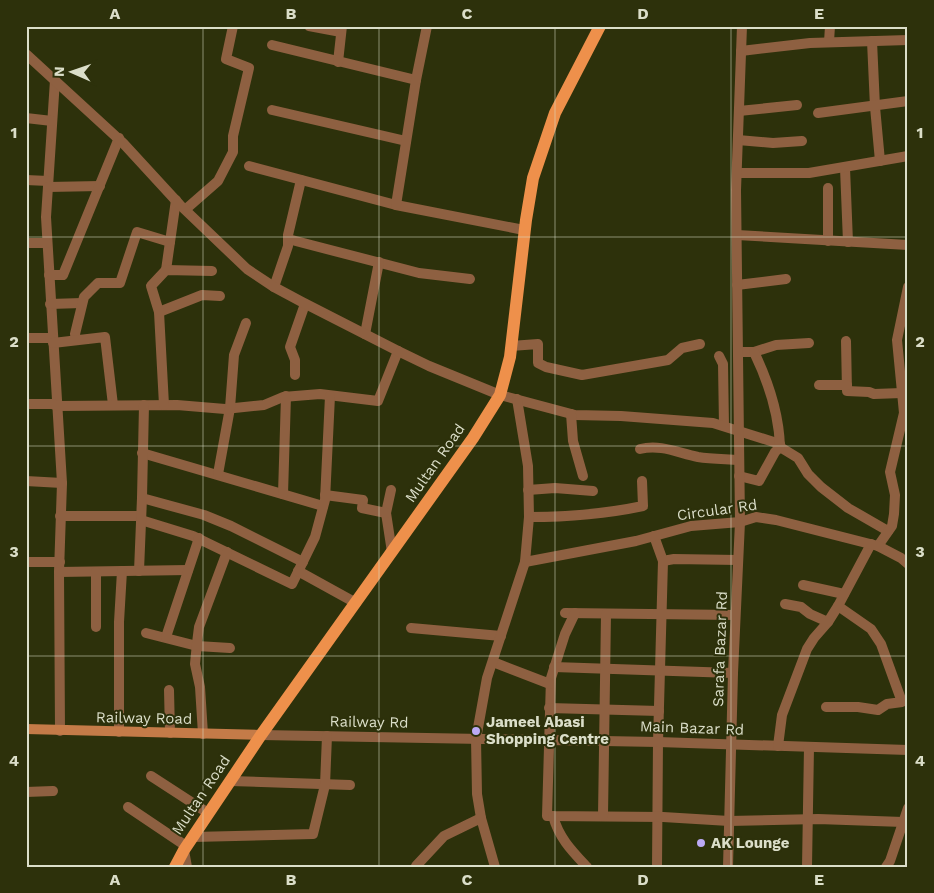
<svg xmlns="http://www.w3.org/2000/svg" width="934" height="893" font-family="'Work Sans',sans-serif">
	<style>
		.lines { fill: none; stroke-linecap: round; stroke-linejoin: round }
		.minor { stroke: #8e6041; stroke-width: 10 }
		.tertiary { stroke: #8e6041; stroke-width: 10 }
		.secondary { stroke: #c47b48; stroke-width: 10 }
		.primary { stroke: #ee904b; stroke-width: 12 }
		.grid { fill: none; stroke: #dbdec9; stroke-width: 1; stroke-opacity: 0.55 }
		.poi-dot { fill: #bcaaf6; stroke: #2d310b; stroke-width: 2 }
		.labels { text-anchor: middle; stroke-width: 4; stroke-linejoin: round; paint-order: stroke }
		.street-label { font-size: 15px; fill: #dbdec9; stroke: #2d310b }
		.poi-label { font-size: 15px; font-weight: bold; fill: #dbdec9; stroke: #2d310b; text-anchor: start }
		.neatline { fill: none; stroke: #dbdec9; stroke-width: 2 }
		.grid-label { font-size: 16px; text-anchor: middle; font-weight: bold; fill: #dbdec9 }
	</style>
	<rect width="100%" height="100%" fill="#2d310b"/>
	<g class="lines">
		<g class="minor">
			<polyline points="309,26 341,32"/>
			<polyline points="872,41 875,107 880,161"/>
			<polyline points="829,42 830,26"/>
			<polyline points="272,45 416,80"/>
			<polyline points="741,51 810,43 908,40"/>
			<polyline points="338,62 342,26"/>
			<polyline points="55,80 46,217 62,483 59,572 60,731"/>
			<polyline points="272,110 406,141"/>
			<polyline points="739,111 797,105"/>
			<polyline points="818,113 908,101"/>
			<polyline points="26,118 52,121"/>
			<polyline points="738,140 773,143 802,141"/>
			<polyline points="249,166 396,205 524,230"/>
			<polyline points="845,168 848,242"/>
			<polyline points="737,173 809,173 908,156"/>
			<polyline points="26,180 48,181"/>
			<polyline points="48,187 100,186"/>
			<polyline points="828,188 828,241"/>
			<polyline points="396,205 416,80 427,26"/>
			<polyline points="186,209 218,181 233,152 233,136 249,68 226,59 233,26"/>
			<polyline points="737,235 908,245"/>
			<polyline points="288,239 419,273 470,279"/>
			<polyline points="26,243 47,243"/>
			<polyline points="166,270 176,200"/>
			<polyline points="49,275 63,275 119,138"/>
			<polyline points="737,285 786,279"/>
			<polyline points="274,287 288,246 288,235 301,180"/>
			<polyline points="50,304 82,303"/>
			<polyline points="159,312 202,295 220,296"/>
			<polyline points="365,334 379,262"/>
			<polyline points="26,338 53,338"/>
			<polyline points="76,340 75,334 84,297 98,283 120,283 137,232 170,242"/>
			<polyline points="846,341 847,391 869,392 874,394 902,393"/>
			<polyline points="53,343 105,337 113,405"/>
			<polyline points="511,346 538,344 538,363 546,367 582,375 668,360 682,348 700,344"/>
			<polyline points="738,352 754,352 776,345 809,343"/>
			<polyline points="719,356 723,364 724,426"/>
			<polyline points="295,375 295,360 290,347 305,304"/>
			<polyline points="819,385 847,385"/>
			<polyline points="500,395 575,415 621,416 713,423 780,444"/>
			<polyline points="26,404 52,404 58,406 177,405 225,409 264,405 283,397 320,394 378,401 398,351"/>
			<polyline points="164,405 159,312 151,286 166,270 212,271"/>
			<polyline points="571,414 573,441 583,476"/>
			<polyline points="780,447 798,458 808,474 821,487 848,508 888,531"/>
			<path d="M640 449C661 444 678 453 698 457 711 459 725 459 739 460"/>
			<polyline points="142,453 323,506"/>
			<polyline points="218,474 230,408 234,355 246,323"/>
			<path d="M739 476 759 481 775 452 780 447C779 413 769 383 754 352"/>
			<polyline points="26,481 62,483"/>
			<polyline points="391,490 386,513 392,552"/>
			<polyline points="528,490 555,488 593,491"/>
			<polyline points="283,494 286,396"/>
			<polyline points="325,495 363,500 362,508 386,513"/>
			<polyline points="142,498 204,515 231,526 303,562"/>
			<polyline points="60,516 141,516"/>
			<path d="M529 517C568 517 605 514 643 506L642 481"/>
			<polyline points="141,520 193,536 292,584 315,537 325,500 330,396"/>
			<polyline points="654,536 663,561 658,742 657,867"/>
			<polyline points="878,546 892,526 894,514 895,495 890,472 904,413 897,340 908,287"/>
			<polyline points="663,561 674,559 738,560"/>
			<polyline points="26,562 60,562"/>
			<polyline points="139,571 142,498 144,405"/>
			<polyline points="298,571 356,603"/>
			<polyline points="59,572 188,570"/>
			<polyline points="803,585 844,594"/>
			<polyline points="785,604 801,607 810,614 828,622"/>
			<polyline points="565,613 735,615"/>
			<polyline points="575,613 565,634 551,678 547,816 663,817 729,821 818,819 903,822 908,824"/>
			<polyline points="96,627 96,572"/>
			<polyline points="411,628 501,636"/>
			<polyline points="146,633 197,646 230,648"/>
			<polyline points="166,637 199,538"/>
			<polyline points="493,662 550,684"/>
			<polyline points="554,667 733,673"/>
			<polyline points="169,690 170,733"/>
			<polyline points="826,707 858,707 878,710 887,704 902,702 881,644 871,629 838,606"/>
			<polyline points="549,708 659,711"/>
			<polyline points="119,732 119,622 122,571"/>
			<polyline points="203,734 200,687 195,664 197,643 199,627 227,552"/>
			<polyline points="261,735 658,742 908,750"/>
			<polyline points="778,746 782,715 807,649 814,638 828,622 838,606 871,544"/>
			<polyline points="151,776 208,813"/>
			<polyline points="230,781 350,785"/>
			<polyline points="26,792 53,791"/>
			<polyline points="128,807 186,846"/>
			<path d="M553 816C559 838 572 851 587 867"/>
			<polyline points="603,816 606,614"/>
			<polyline points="193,837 313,834 325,785 327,736"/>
			<polyline points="184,850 187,867"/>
			<polyline points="416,866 444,836 481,818"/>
			<polyline points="728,867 733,673 740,522"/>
			<polyline points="807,867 809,747"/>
			<polyline points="886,867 890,861 908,808"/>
		</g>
		<g class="tertiary">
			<polyline points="26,54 123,143 180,205 247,269 274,287 302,302 398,351 429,366 500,395"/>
			<polyline points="740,522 736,190 742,26"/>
			<polyline points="525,562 636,541 691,526 740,522 756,517 776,520 878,546 901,558 908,564"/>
			<polyline points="495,867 481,818 477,794 476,739 487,678 525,562 529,517 528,466 517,399"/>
		</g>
		<polyline class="secondary" points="26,729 261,735"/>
		<polyline class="primary" points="175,867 184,850 261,735 473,438 500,395 510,357 526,220 533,178 555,113 600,26"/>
	</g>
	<path class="grid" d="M203 26V867M379 26V867M555 26V867M731 26V867M26 237H908M26 446H908M26 656H908"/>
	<g class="poi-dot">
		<circle cx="476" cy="731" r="5"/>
		<circle cx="701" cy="843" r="5"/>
	</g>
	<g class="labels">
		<g class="street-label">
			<text transform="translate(435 463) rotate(-55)" y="5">Multan Road</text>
			<text transform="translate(717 510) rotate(-8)" y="5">Circular Rd</text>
			<text transform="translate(720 649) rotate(-88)" y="5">Sarafa Bazar Rd</text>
			<text transform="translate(144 718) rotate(1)" y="5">Railway Road</text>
			<text transform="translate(369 722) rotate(1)" y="5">Railway Rd</text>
			<text transform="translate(692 728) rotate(2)" y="5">Main Bazar Rd</text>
			<text transform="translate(201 795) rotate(-56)" y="5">Multan Road</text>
		</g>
		<g class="poi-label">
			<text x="486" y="727">Jameel Abasi<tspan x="486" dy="17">Shopping Centre</tspan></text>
			<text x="711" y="848">AK Lounge</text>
		</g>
	</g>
	<rect width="934" height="893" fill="none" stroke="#2d310b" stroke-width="55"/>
	<g transform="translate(72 72) rotate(272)" stroke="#2d310b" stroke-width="4" paint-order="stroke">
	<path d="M0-4L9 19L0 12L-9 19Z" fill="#dbdec9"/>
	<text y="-8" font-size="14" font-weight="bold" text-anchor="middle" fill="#dbdec9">N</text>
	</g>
	<rect x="28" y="28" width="878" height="838" class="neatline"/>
	<g class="grid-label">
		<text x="115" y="19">A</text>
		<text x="291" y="19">B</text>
		<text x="467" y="19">C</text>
		<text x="643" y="19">D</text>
		<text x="819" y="19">E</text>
		<text x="14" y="138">1</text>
		<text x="920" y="138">1</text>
		<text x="14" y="347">2</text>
		<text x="920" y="347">2</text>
		<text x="14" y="557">3</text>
		<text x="920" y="557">3</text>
		<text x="14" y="766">4</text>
		<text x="920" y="766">4</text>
		<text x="115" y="885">A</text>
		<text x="291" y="885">B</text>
		<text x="467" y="885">C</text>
		<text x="643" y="885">D</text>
		<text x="819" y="885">E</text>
	</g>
</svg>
